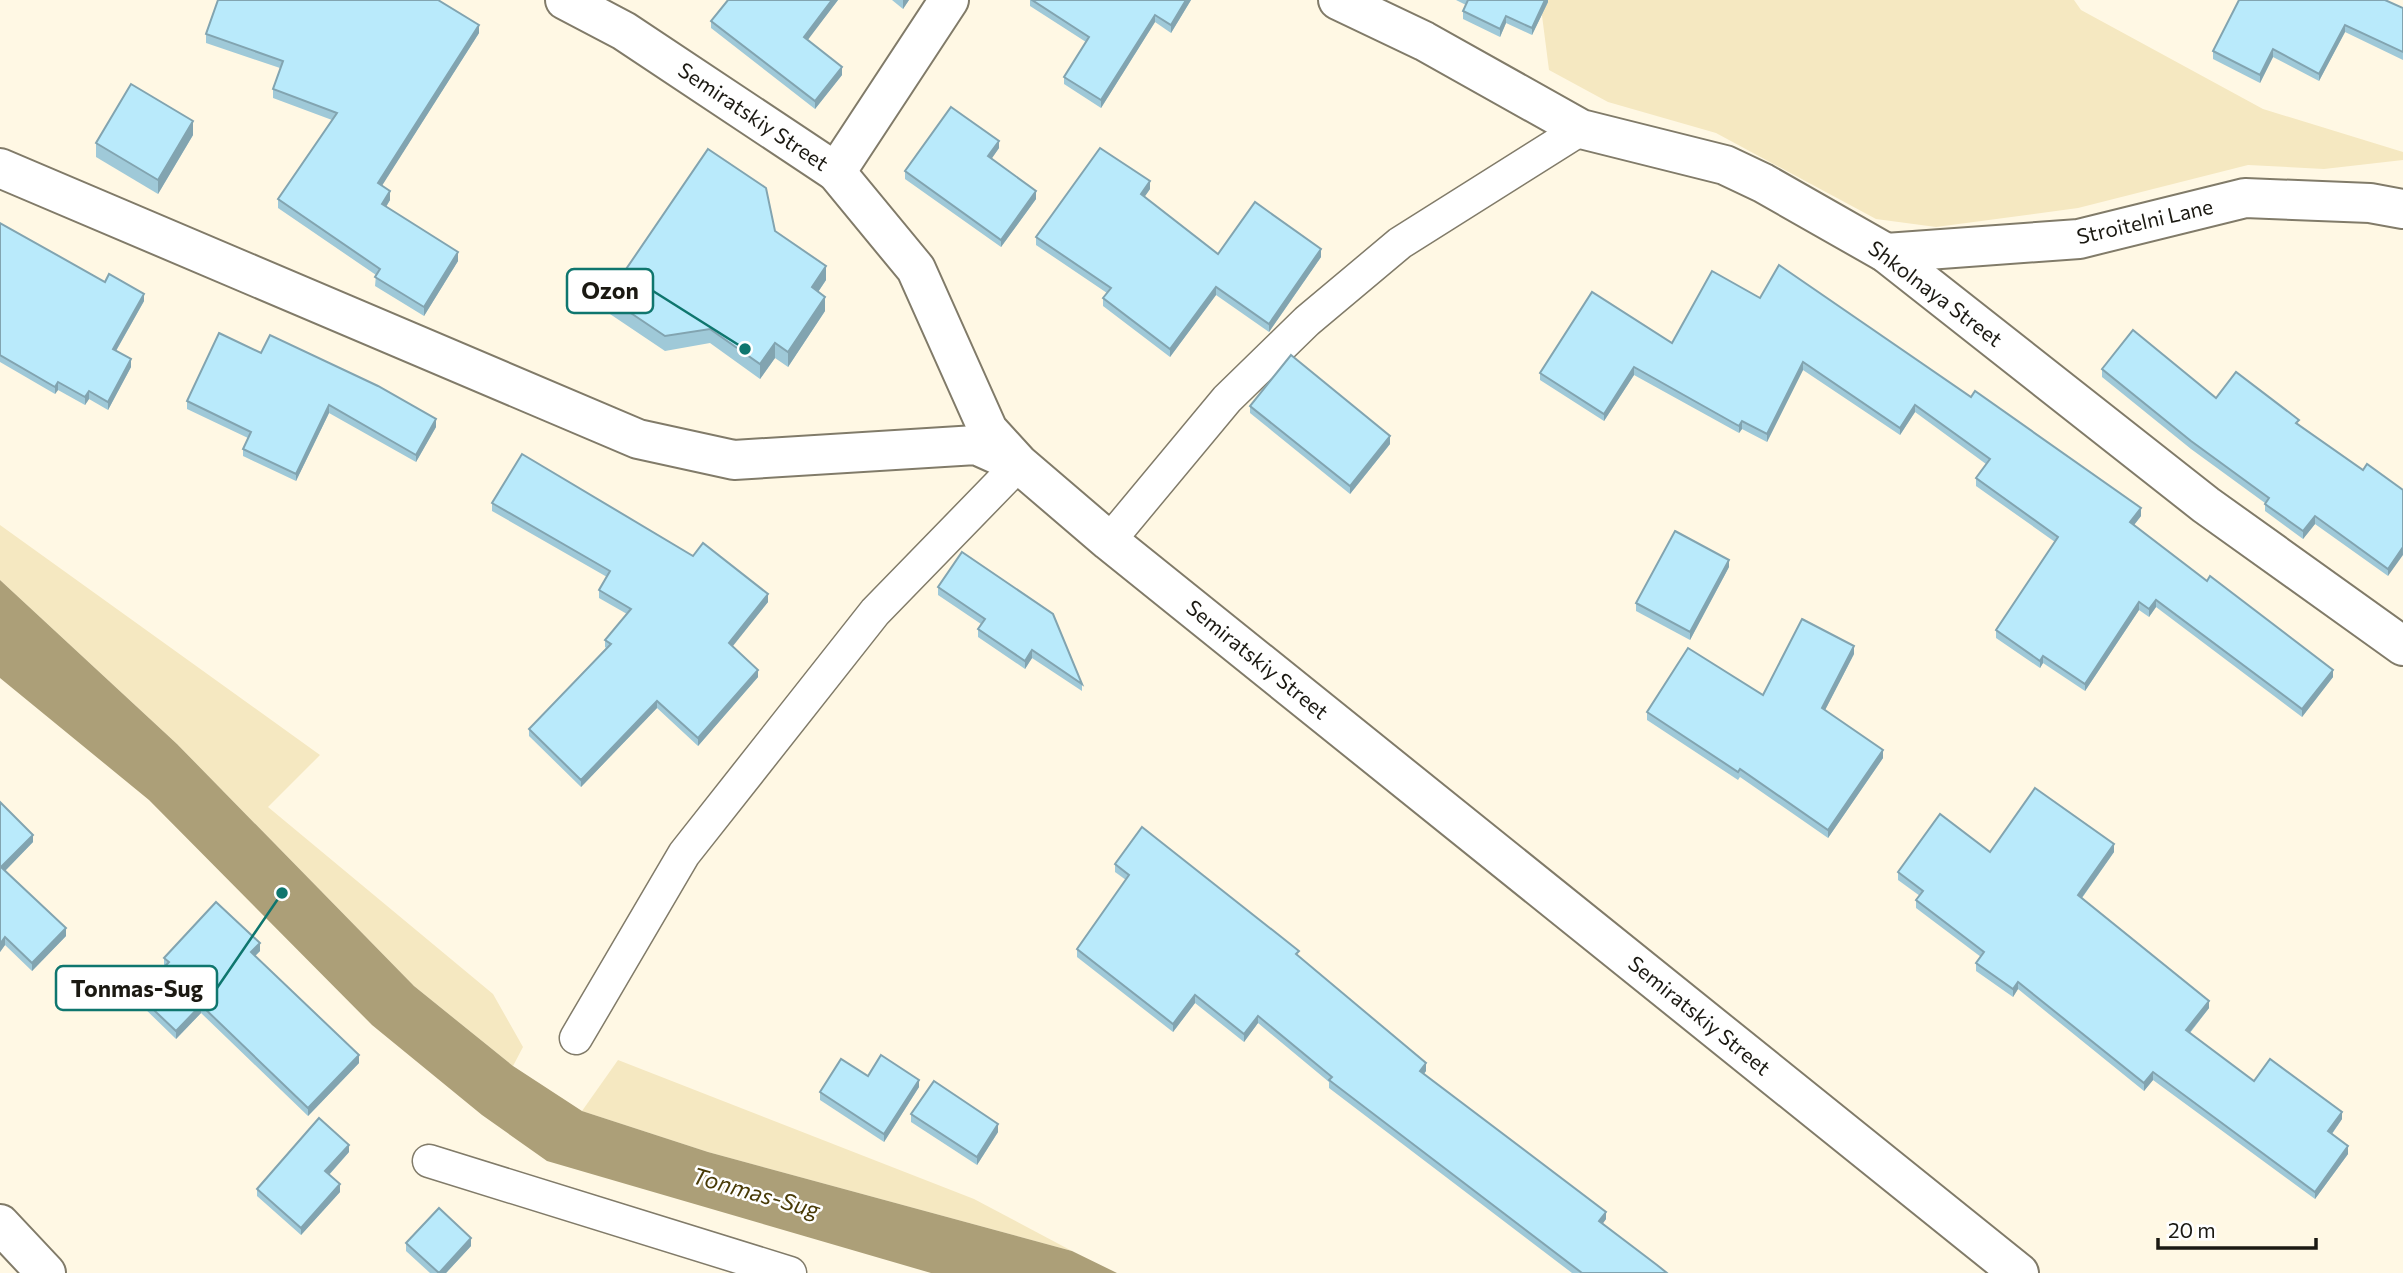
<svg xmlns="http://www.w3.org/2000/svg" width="2403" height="1273" font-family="Commissioner,sans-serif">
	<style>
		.green { fill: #f5e8c1 }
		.water { fill: #ac9f78 }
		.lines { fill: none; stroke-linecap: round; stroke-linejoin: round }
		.lane-casing { stroke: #817b69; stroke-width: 35 }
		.street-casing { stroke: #817b69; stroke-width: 42 }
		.lane { stroke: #fff; stroke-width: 32 }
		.street { stroke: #fff; stroke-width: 38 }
		.wall { fill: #9fc9d8 }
		.shaded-wall { fill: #82a4b0 }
		.building { fill: #b9eafb; stroke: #82a4b0; stroke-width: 2 }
		.labels { text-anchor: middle; stroke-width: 5; stroke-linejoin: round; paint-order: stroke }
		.street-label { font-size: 21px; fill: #1b1912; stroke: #fff }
		.water-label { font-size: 23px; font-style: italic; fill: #483a06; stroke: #fff }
		.leader { fill: none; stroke: #0f766e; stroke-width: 2.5 }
		.callout-dot { fill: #0f766e; stroke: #fff; stroke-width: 2.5 }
		.callout { fill: #fff; stroke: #0f766e; stroke-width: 2.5 }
		.callout-label { font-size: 23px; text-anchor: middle; font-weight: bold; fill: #1b1912 }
	</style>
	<rect width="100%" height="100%" fill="#fff8e4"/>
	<g class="green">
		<polygon points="1540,0 2074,0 2081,10 2263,109 2403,152 2403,160 2324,169 2248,165 2078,208 1936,227 1876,219 1716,133 1608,102 1549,70"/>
		<polygon points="0,525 320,755 268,807 493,994 523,1047 513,1066 414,986 177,744 0,580"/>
		<polygon points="618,1060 974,1199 1072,1251 708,1152 582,1111"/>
	</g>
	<polygon class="water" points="0,580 177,744 414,986 513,1066 582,1111 708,1152 1072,1251 1117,1273 931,1273 547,1161 482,1115 372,1025 149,800 0,678"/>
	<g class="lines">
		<g class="lane-casing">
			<g id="lane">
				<polyline points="1109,541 1227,399 1307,321 1400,243 1581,129"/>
				<polyline points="576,1038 684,854 875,612 1019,464"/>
				<polyline points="429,1161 790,1273"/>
			</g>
		</g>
		<g class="street-casing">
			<g id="street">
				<polyline points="565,0 624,31 836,172 916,269 988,430 1019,464 1109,541 2019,1273"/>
				<polyline points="1338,0 1424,41 1581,129 1725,165 1763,183 1886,253 2206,505 2403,646"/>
				<polyline points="0,168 638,439 734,460 976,445 1014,462"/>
				<polyline points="836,172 949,0"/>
				<polyline points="1886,253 2079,239 2245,198 2370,203 2403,209"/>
				<polyline points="0,1224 46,1273"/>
			</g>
		</g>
		<use href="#lane" class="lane"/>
		<use href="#street" class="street"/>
	</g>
	<g class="wall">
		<polygon points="728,0 838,0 807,40 842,75 815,109 711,28 711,21"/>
		<polygon points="892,0 909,0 903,9"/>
		<polygon points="1030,0 1191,0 1171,33 1155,22 1101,108 1064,84 1064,77 1086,42 1030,6"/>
		<polygon points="1456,0 1548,0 1548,2 1532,35 1506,23 1500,37 1463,19 1463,11 1466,5"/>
		<polygon points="2403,8 2403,60 2345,32 2319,81 2273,57 2260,83 2213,59 2213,51"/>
		<polygon points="479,33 382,185 390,200 386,207 458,261 424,316 375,286 376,275 278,208 278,199 332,120 273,98 273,89 280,68 206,43 206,34"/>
		<polygon points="193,135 158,194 96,157 96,143"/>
		<polygon points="999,148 991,159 1036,199 1001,247 905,179 905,171"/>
		<polygon points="1150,189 1144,197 1218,254 1321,257 1269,332 1216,295 1170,357 1103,306 1103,298 1107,293 1036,245 1036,237"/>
		<polygon points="0,223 105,282 144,301 116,351 131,367 108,410 89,399 85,405 58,390 55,394 0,362"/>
		<polygon points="775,231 826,280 818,292 825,311 788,367 775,358 760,379 710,343 665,351 607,312 607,297"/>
		<polygon points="1712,271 2141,516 2134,525 2333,677 2302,717 2156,607 2149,617 2139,610 2085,691 2043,663 2040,668 1996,638 1996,630 2055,542 1976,486 1976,478 1986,464 1915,412 1900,435 1803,370 1767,442 1742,429 1739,433 1634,375 1604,421 1540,380 1540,373 1672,343"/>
		<polygon points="261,353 436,427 416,462 329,413 296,481 243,456 243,449 248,438 187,409 187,401"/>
		<polygon points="2102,369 2216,398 2299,425 2363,470 2403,490 2388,576 2315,524 2303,539 2265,511 2265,503 2191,449 2102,377"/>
		<polygon points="1250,406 1390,444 1350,494 1250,413"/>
		<polygon points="492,503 768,602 732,646 758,677 698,746 657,708 581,787 529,736 529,729 606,648 605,647 605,640 627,614 599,598 599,590 607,577 492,511"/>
		<polygon points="1729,567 1690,640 1636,611 1636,603"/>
		<polygon points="938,587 1082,684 1082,691 1032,658 1025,669 978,637 978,629 981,624 938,595"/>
		<polygon points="1854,654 1825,710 1883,758 1828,838 1740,777 1738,780 1647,720 1647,712 1763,695"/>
		<polygon points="0,802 33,842 5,871 66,936 32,971 5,945 0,952"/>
		<polygon points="1990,852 2114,852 2082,898 2209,1008 2190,1033 2254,1081 2342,1119 2332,1134 2348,1154 2315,1199 2153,1080 2144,1091 2018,989 2013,997 1976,971 1976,963 1981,957 1916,908 1916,900 1920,896 1898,880 1898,872"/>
		<polygon points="1115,864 1299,957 1426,1071 1424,1074 1606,1219 1602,1224 1667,1273 1572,1273 1329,1088 1329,1082 1258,1023 1244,1042 1195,1003 1173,1032 1077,957 1077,949 1126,880 1115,872"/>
		<polygon points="260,951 255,956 359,1063 308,1116 201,1013 176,1039 138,1002 138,995 165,966 164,965 164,958"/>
		<polygon points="868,1076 919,1087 884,1142 820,1100 820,1092"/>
		<polygon points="911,1114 998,1132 977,1165 911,1122"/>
		<polygon points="349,1152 329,1175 340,1192 301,1235 257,1196 257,1189"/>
		<polygon points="406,1243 471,1246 446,1273 430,1273 406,1251"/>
	</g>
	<g class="shaded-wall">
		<polygon points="832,0 838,0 804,45 804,37"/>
		<polygon points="903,0 909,0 903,9"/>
		<polygon points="1186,0 1191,0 1171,33 1171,25"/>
		<polygon points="1545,0 1548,0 1548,2 1532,35 1532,28"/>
		<polygon points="1155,15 1155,22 1101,108 1101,100"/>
		<polygon points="1506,16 1506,23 1500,37 1500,29"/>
		<polygon points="479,25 479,33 378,192 378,183"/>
		<polygon points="2345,25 2345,32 2319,81 2319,74"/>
		<polygon points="2273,49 2273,57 2260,83 2260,75"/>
		<polygon points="842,67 842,75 815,109 815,101"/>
		<polygon points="193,121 193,135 158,194 158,180"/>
		<polygon points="999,141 999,148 988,164 988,156"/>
		<polygon points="1150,181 1150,189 1141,202 1141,194"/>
		<polygon points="390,191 390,200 382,213 382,204"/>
		<polygon points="1036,191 1036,199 1001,247 1001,240"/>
		<polygon points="1321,249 1321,257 1269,332 1269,324"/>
		<polygon points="458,252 458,261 424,316 424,307"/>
		<polygon points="826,266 826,280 812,301 812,287"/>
		<polygon points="1216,287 1216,295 1170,357 1170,349"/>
		<polygon points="144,294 144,301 113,356 113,349"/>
		<polygon points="825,297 825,311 788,367 788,352"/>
		<polygon points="775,343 775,358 760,379 760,364"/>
		<polygon points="131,359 131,367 108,410 108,402"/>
		<polygon points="1803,362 1803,370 1767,442 1767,434"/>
		<polygon points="1634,367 1634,375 1604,421 1604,414"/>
		<polygon points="58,382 58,390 55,394 55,387"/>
		<polygon points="89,391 89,399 85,405 85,397"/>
		<polygon points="329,405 329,413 296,481 296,474"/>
		<polygon points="1915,405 1915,412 1900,435 1900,428"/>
		<polygon points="436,419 436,427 416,462 416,455"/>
		<polygon points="1742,421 1742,429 1739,433 1739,426"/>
		<polygon points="1390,436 1390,444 1350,494 1350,486"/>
		<polygon points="2141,508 2141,516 2130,530 2130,522"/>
		<polygon points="2315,516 2315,524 2303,539 2303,531"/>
		<polygon points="2403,547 2403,555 2388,576 2388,569"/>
		<polygon points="1729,560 1729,567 1690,640 1690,632"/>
		<polygon points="768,594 768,602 729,651 729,643"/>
		<polygon points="2156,600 2156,607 2149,617 2149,609"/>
		<polygon points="2139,602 2139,610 2085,691 2085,684"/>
		<polygon points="1854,646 1854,654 1822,716 1822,708"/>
		<polygon points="1032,650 1032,658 1025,669 1025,661"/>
		<polygon points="2043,656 2043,663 2040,668 2040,661"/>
		<polygon points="758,670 758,677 698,746 698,738"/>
		<polygon points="2333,670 2333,677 2302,717 2302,709"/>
		<polygon points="657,701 657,708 581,787 581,780"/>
		<polygon points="1883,750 1883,758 1828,838 1828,830"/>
		<polygon points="33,835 33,842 1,875 1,867"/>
		<polygon points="2114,844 2114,852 2078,903 2078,895"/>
		<polygon points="66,928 66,936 32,971 32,963"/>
		<polygon points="5,937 5,945 0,952 0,944"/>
		<polygon points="260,943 260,951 251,960 251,952"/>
		<polygon points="2018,982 2018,989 2013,997 2013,989"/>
		<polygon points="1195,995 1195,1003 1173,1032 1173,1024"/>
		<polygon points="2209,1001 2209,1008 2186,1037 2186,1030"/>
		<polygon points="201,1005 201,1013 176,1039 176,1031"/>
		<polygon points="1258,1016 1258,1023 1244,1042 1244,1034"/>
		<polygon points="359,1055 359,1063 308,1116 308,1108"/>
		<polygon points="1426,1063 1426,1071 1420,1078 1420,1071"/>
		<polygon points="2153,1072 2153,1080 2144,1091 2144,1083"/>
		<polygon points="919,1080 919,1087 884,1142 884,1134"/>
		<polygon points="2342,1112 2342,1119 2328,1139 2328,1131"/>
		<polygon points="998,1124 998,1132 977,1165 977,1157"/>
		<polygon points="349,1145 349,1152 325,1179 325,1171"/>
		<polygon points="2348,1146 2348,1154 2315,1199 2315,1192"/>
		<polygon points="340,1184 340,1192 301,1235 301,1228"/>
		<polygon points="1606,1212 1606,1219 1599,1229 1599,1221"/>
		<polygon points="471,1238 471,1246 446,1273 439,1273"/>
	</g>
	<g class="building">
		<polygon points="218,0 438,0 479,25 378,183 390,191 382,204 458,252 424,307 375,277 380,269 278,199 337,113 273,89 283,61 206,34"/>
		<polygon points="728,0 832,0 804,37 842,67 815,101 711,21"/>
		<polygon points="1032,0 1186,0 1171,25 1155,15 1101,100 1064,77 1089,37"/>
		<polygon points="1468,0 1545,0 1532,28 1506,16 1500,29 1463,11"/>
		<polygon points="2239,0 2385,0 2403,8 2403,52 2345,25 2319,74 2273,49 2260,75 2213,51"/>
		<polygon points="131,84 193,121 158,180 96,143"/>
		<polygon points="951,107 999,141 988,156 1036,191 1001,240 905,171"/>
		<polygon points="1100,148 1150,181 1141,194 1218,254 1255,202 1321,249 1269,324 1216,287 1170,349 1103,298 1111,288 1036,237"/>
		<polygon points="708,149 766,188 775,231 826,266 812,287 825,297 788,352 775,343 760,364 710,329 665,336 607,297"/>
		<polygon points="0,223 105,282 109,274 144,294 113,349 131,359 108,402 89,391 85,397 58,382 55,387 0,355"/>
		<polygon points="1779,265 1971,397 1975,391 2141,508 2130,522 2207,581 2210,576 2333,670 2302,709 2156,600 2149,609 2139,602 2085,684 2043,656 2040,661 1996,630 2058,537 1976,478 1990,459 1915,405 1900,428 1803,362 1767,434 1742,421 1739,426 1634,367 1604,414 1540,373 1592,292 1672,343 1712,271 1760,298"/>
		<polygon points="2133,330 2216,398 2236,372 2299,420 2296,423 2363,470 2367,464 2403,490 2403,547 2388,569 2315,516 2303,531 2265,504 2269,498 2191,441 2102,369"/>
		<polygon points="219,333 261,353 270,335 378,386 436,419 416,455 329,405 296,474 243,449 251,432 187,401"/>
		<polygon points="1291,355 1390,436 1350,486 1250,406"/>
		<polygon points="522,454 693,556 703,543 768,594 729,643 758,670 698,738 657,701 581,780 529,729 611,644 605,640 631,609 599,590 610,571 492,503"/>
		<polygon points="1675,531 1729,560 1690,632 1636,603"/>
		<polygon points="962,552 1053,614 1082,684 1032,650 1025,661 978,629 985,619 938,587"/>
		<polygon points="1802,619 1854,646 1822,708 1883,750 1828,830 1740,769 1738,772 1647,712 1688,648 1763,695"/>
		<polygon points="2035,788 2114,844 2078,895 2209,1001 2186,1030 2254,1081 2270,1059 2342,1112 2328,1131 2348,1146 2315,1192 2153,1072 2144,1083 2018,982 2013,989 1976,963 1984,952 1916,900 1923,891 1898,872 1940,814 1990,852"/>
		<polygon points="0,802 33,835 1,867 66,928 32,963 5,937 0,944"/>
		<polygon points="1142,827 1299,951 1296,954 1426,1063 1420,1071 1606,1212 1599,1221 1657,1265 1667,1273 1582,1273 1329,1080 1332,1077 1258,1016 1244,1034 1195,995 1173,1024 1077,949 1129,875 1115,864"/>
		<polygon points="216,902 260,943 251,952 359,1055 308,1108 201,1005 176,1031 138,995 169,962 164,958"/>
		<polygon points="881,1055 919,1080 884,1134 820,1092 841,1059 868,1076"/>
		<polygon points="934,1081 998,1124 977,1157 911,1114"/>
		<polygon points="319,1118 349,1145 325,1171 340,1184 301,1228 257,1189"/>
		<polygon points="439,1208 471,1238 439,1273 406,1243"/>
	</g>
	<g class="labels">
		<g class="street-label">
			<text transform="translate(753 117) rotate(34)" y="7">Semiratskiy Street</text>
			<text transform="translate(2145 222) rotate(-13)" y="7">Stroitelni Lane</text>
			<text transform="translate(1935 294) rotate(37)" y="7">Shkolnaya Street</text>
			<text transform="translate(1257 660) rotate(39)" y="7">Semiratskiy Street</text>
			<text transform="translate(1699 1016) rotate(39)" y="7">Semiratskiy Street</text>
		</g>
		<g class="water-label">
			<text transform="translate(756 1193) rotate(16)" y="8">Tonmas-Sug</text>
		</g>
	</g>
	<path class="leader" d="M745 349L653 291M282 893L217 988"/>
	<g class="callout-dot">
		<circle cx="745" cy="349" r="7"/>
		<circle cx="282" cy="893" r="7"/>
	</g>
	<g class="callout">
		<rect x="567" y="269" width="86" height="44" rx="7"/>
		<rect x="56" y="966" width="161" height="44" rx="7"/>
	</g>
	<g class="callout-label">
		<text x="610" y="299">Ozon</text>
		<text x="137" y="997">Tonmas-Sug</text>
	</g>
	<path d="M2158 1238v10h158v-10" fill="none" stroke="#1b1912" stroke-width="3.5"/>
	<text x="2168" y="1238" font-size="21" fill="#1b1912" stroke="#ffffff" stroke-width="5" paint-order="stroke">20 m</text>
</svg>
